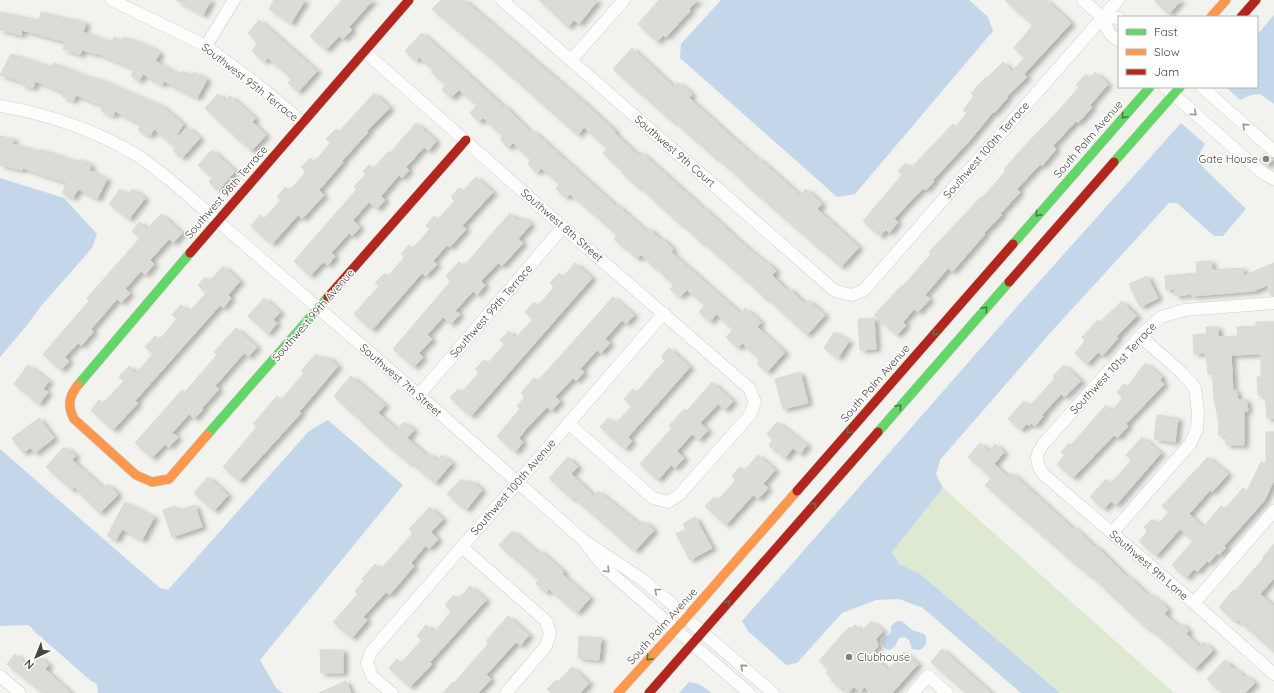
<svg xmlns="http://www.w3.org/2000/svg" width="1274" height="693" font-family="Quicksand,sans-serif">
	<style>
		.green { fill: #ddead1 }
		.water { fill: #c4d7ea }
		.building { fill: #dcdbd6; stroke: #dad9d4; filter: url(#shadow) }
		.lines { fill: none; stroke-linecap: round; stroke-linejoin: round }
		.street-casing { stroke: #d0cfcb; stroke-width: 13 }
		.fast-casing { stroke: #d0cfc6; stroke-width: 10 }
		.slow-casing { stroke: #d0cfc6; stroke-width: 10 }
		.jam-casing { stroke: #d0cfc6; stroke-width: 10 }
		.street { stroke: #fdfdfc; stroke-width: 12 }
		.fast { stroke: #63d668; stroke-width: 9 }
		.slow { stroke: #ff974d; stroke-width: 9 }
		.jam { stroke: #b3261e; stroke-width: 9 }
		.oneway { stroke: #999791 }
		.oneway2 { stroke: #51774a }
		.poi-dot { fill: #848179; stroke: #fff; stroke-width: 1.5 }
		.labels { text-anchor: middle; stroke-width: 3; stroke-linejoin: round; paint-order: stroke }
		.street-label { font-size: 11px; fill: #48443a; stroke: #fff }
		.poi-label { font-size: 11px; fill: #48443a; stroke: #fff; text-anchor: end }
	</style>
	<defs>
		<filter id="shadow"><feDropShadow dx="4.5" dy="2.5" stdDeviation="2" flood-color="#0004"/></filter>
	</defs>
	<rect width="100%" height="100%" fill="#f2f2ee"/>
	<polygon class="green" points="943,488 1174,693 1060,693 919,573 899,564 892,552"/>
	<g class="water">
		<polygon points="721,0 969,0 988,17 993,31 855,194 837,197 680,58 681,44"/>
		<polygon points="1274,15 1274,104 1260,94 1251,95 1240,100 1226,87 1257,87 1257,35"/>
		<polygon points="1181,123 1205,144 1200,152 1202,166 1246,209 1223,236 1214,236 1177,203 1169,203 1052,331 940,460 936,474 943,488 892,552 899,564 919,573 1060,693 1021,693 923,608 899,599 876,600 842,613 797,663 786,665 748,631 742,621 1021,302"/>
		<polygon points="0,178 64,198 97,234 92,248 41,306 28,324 0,357"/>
		<polygon points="328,420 403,485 260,660 276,688 283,693 98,693 97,684 91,681 35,632 29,625 0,626 0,449 160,588 168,590 309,431"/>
		<path d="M897 621H902L912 630 924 634C929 641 926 646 920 650L912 649 909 640 905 637 899 638 895 646 890 650 886 649 882 644 883 639 891 633V626Z"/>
		<path d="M689 682C698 683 704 686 711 693H679Z"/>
	</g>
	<g class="building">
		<polygon points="176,0 211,0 203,15"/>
		<polygon points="274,0 305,0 291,23 269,9"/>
		<polygon points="342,0 373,0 349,27 352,30 343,39 339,36 326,50 310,36"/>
		<polygon points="441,0 464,0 588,106 615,131 614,133 638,155 641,152 704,209 704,208 744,245 766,263 767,262 776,271 772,275 787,290 789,288 804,303 808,300 825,315 807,335 767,298 766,299 746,279 745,280 704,243 703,244 682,224 681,225 640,187 639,188 622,173 623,172 603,153 607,148 584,127 578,135 486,54 432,9"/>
		<polygon points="539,0 598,0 579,24 574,20 568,27"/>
		<polygon points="659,0 698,0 689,9 690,11 666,37 663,35 657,42 638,24"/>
		<polygon points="1005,0 1046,0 1071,23 1024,74 1027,77 1007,96 1008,97 994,113 993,112 971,139 933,180 934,181 926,190 923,188 917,195 917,194 894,219 898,222 889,233 886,230 880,236 863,221 902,175 898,171 905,163 911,168 953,124 956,126 967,113 963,110 974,96 971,93 986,77 987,78 1003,62 1012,71 1025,58 1014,48 1033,25"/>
		<polygon points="1154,0 1181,0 1169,14"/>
		<polygon points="0,12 39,20 41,12 74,20 74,19 86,23 83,32 112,42 114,37 123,41 124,37 151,47 160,53 155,61 180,75 183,71 192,76 194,72 207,79 197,98 164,81 162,85 143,74 139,81 131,76 135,69 96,53 95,54 82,50 80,55 63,49 66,42 22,30 21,35 0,30"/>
		<polygon points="259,20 317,71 298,92 288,83 292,79 268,58 264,62 252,51 258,43 248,33"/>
		<polygon points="422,33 504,107 505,106 530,132 532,130 616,206 617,205 646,231 649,228 661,240 662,238 673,249 671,252 740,313 745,308 761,322 757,327 785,352 767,372 757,364 760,360 742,343 738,348 726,337 733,330 716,314 710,322 699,312 705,305 687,290 680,297 670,289 674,285 641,255 637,259 624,246 623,247 614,239 617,235 596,216 570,194 566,198 556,189 560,184 541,168 537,173 528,164 531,160 513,143 508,148 500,139 503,136 483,118 479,122 470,113 477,105 459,90 451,98 442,90 446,85 431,72 433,70 419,57 416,61 405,51"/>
		<polygon points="632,48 674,87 678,82 692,94 689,98 733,138 757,159 758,158 800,195 806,189 822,204 817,209 859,247 841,267 768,204 736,175 716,157 715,158 674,121 673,122 613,69"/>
		<polygon points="11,54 52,67 54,63 93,79 94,77 162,106 183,124 177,135 179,136 187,127 200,138 182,158 173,151 176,148 154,129 150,136 138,130 141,125 115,111 113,116 101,111 103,106 76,95 73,101 62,96 64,92 35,81 33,88 22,85 23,82 0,75"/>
		<polygon points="1095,72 1108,84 1090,105 1092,107 1078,123 1076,121 1053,146 1056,149 1042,166 1040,164 1017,189 1020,192 1000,214 1002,215 984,233 985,234 952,272 948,268 925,295 930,299 918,312 914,309 903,322 906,325 897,335 874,315 902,285 903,286 931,254 929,252 982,196 983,197 1006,171 1004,170 1018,153 1061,108 1079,87 1076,85 1086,74 1090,78"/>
		<polygon points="374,93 390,108 367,131 368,132 342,161 343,162 319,190 324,195 302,219 298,215 272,244 251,226 260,215 264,219 281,200 277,197 285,187 290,190 306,172 301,167 310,158 314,162 331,143 326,139 336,129 339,132"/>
		<polygon points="218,94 226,101 230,96 255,118 252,122 266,135 251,151 205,108"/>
		<polygon points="416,123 436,141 428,151 424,147 406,167 409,170 402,178 399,175 381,196 385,200 377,209 369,202 353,220 360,227 352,236 349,233 331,253 335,256 328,265 323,262 310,276 294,261 357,189 354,186 366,174 363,171 369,165 373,169 388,152 390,153"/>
		<polygon points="0,136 14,139 12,144 41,151 41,149 78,162 80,159 91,165 89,170 107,179 97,199 78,189 73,198 62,193 67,183 23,168 22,170 0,165"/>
		<polygon points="212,150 235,171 218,191 209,182 213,178 198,165"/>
		<polygon points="1265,153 1273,159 1267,166 1259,160"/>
		<polygon points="476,177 493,192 462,226 466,229 450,247 447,245 433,261 437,264 426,276 422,273 372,330 354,314 379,286 375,283 385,273 388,276 405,257 401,254 409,245 413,248 430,229 426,226 434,216 438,219 455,201 451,197 459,188 463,191"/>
		<polygon points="120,189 128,195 133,189 145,198 129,219 109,204"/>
		<polygon points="510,213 519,221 522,217 531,224 518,239 523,243 502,266 498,263 481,281 485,285 477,295 473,291 455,311 460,314 451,324 443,317 427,335 432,339 419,353 423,357 414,367 393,349 451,281 446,276 459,262 464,266"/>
		<polygon points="161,214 182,233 173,243 169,239 150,260 154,264 145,275 141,271 125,289 130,293 121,303 117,299 91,329 93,332 81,346 78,343 65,357 69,361 61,370 43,354 89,301 87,298 140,238 132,231 140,222 147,229"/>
		<polygon points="1211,261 1212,270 1243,268 1243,276 1274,263 1274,296 1271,296 1267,285 1254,291 1192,296 1192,294 1175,296 1175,289 1166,290 1165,276 1197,273 1196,262"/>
		<polygon points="575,263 592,278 471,416 450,398 458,389 462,392 479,373 475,369 484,360 488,363 505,344 500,340 509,331 516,338 533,319 525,312 534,302 538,306 554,287 550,283 559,273 563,277"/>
		<polygon points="223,266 240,281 228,295 231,298 223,308 220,305 135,401 138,403 113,430 91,410 99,400 103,403 124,381 119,377 129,366 136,373 153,354 145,347 155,336 159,340 177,319 172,315 181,305 189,312 206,293 198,285 205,277 210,281"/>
		<polygon points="1147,276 1158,298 1140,307 1129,284"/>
		<polygon points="613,297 634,315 626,324 622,320 605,339 610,343 601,353 597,350 580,369 584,372 576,381 573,378 555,397 560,401 551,411 547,407 525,430 519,438 523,442 515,452 497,436 520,409 517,406 525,397 521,393 534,378 538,381"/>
		<polygon points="264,298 280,312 273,320 277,323 268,334 248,316"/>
		<polygon points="1122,301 1137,316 1116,337 1118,338 1102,356 1098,352 1087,364 1075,353 1085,341 1082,337 1098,320 1100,322"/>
		<polygon points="874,318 876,349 860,350 858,319"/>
		<polygon points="1256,322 1274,322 1274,418 1267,419 1265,395 1258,395 1257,377 1261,377 1261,354 1231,355 1233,391 1236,390 1238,400 1246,399 1248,411 1244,411 1244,445 1226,445 1226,435 1218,435 1219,423 1213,394 1214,394 1212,374 1208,374 1206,353 1194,354 1193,335 1207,334 1206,327 1218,327 1218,337 1238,336 1237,327 1256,326"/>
		<polygon points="236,328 257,347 248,357 244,353 215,386 219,389 202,408 203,409 194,419 189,414 172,433 178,437 169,447 165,444 152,458 135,443 182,390 185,392 217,355 214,352"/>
		<polygon points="834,332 849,341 838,358 824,348"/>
		<polygon points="669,348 690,367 628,437 632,441 625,449 600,427 608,418 615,424 632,406 624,399 633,389 637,392 655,371 665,361 661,357"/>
		<polygon points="316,354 324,360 327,356 338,366 299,412 301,413 239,481 223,467 257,427 253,424 277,396 281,400 304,373 301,371"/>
		<polygon points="1145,363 1162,377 1160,380 1164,384 1126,424 1128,426 1117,438 1114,435 1073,478 1057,464 1065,455 1061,452 1069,443 1071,445 1106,405 1112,411 1123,398 1117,392 1124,384 1127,387"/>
		<polygon points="28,365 49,381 43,389 48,392 39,404 14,384"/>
		<polygon points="1064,365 1081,381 1064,397 1061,394 1042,415 1043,416 1035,426 1031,423 1029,426 1027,424 1021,430 1008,419 1024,401 1030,406 1055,378 1053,376"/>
		<polygon points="800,372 808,403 783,409 775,379"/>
		<polygon points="351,376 385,405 378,413 397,430 404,422 414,430 407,438 426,455 428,453 437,460 442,455 452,463 435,483 410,462 409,463 378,437 334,396"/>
		<polygon points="712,382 733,401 725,410 718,404 700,423 708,430 699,440 692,434 677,451 684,458 675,468 671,465 658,480 640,464 672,428 669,426 684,409 687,411"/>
		<polygon points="1157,415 1178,418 1175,442 1154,439"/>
		<polygon points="39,418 54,438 35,453 30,448 23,453 12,438"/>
		<polygon points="777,422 807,445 800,454 793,448 785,458 769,446 773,439 767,434"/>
		<polygon points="1266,432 1274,432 1274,480 1264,501 1224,546 1226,548 1219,555 1217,553 1209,563 1207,561 1197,572 1194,569 1186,578 1172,565 1193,541 1180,529 1156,556 1139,541 1148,531 1144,527 1152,519 1158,524 1169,512 1162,506 1208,457 1228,474 1212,492 1210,490 1189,514 1203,527 1221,506 1225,509 1243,488 1247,491 1261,462 1266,464"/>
		<polygon points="1142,437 1161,453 1116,505 1111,501 1104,509 1090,497 1106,479 1111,483 1132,460 1126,455"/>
		<polygon points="980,443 989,451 995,444 1004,452 994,464 1008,477 1012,473 1073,529 1074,527 1095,547 1096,546 1127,577 1128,576 1148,595 1150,594 1160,602 1161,602 1168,609 1164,614 1178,626 1181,623 1189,631 1186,634 1199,646 1204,642 1213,650 1195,669 1151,629 1150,630 1142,624 1088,573 1087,574 1065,555 985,485 992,478 968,457"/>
		<polygon points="63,448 67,448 76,456 72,460 103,488 108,484 117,493 117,496 100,513 74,487 72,490 46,467"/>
		<polygon points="758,455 775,470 763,484 768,488 758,499 753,495 726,525 705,506 714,497 718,500 736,480 732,476 740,467 744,471"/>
		<polygon points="568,457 578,467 571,474 594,496 598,491 640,525 644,521 654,530 635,551 574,498 572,499 549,478"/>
		<polygon points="208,477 228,495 214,511 194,493"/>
		<polygon points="461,479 467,484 471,480 482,490 466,510 447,494"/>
		<polygon points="125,502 154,517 142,540 122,529 116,540 107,536"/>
		<polygon points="195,505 202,527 172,537 163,510 175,506 176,511"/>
		<polygon points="430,507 443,519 431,532 438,539 429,549 426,545 411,563 414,566 398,585 389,595 386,592 363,617 367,620 352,638 333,622 358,594 355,591 364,581 362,579 375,564 381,569 413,533 409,529"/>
		<polygon points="695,517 712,548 690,560 676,534 686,529 683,524"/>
		<polygon points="512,531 537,552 539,550 564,572 562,574 590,598 577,613 549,589 546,593 536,584 539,580 499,545"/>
		<polygon points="1274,544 1274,578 1260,594 1274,606 1274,652 1238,620 1236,622 1219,607 1233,590 1235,591 1264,558 1263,557"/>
		<polygon points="470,586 486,600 430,662 432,664 410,687 389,668 397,659 401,663 422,640 417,636 426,625 434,632 452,611 445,605 454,595 459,599"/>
		<polygon points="508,616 529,635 520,646 516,642 486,675 491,679 478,693 443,693 453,682 454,683 489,643 486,641"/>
		<polygon points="871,621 883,631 876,639 878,646 871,654 888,670 904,652 918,664 892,693 871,693 864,687 860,692 854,687 848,693 842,686 840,688 831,680 832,678 826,673 829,669 819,661 849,627 851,629 855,625 862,631"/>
		<polygon points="579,636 601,638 599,660 578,658"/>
		<polygon points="942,649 991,693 966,693 931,662"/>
		<polygon points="320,650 343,650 343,673 321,673"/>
		<polygon points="15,654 29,667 39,656 49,665 45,669 71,693 43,693 7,664"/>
		<polygon points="1225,660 1235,670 1236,669 1245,677 1247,676 1255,683 1245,693 1222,693 1207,679"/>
		<polygon points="572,667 589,683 580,693 552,693 547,689 556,680 558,682"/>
		<polygon points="346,681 351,693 319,693"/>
	</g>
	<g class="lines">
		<g class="street-casing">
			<g id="street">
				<polyline points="112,0 206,46 262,88 302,122"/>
				<polyline points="502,0 835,291 852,295 864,290 1118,0"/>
				<polyline points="1083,0 1102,17 1110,34 1119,41"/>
				<polyline points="1102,17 1119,18"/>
				<polyline points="206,46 234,0"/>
				<polyline points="365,52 563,227 749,388 755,402 750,415 679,495 668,502 653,498 568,423"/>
				<polyline points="571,60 624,0"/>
				<polyline points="1165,87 1252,164 1263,173 1274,179"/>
				<polyline points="1202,87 1274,151"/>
				<path d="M0 106C46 114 92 129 133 153 146 160 158 171 170 180L419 395 583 540 640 578 671 603 686 618 773 693"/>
				<path d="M1274 303 1184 310 1161 317 1140 336 1044 443C1035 455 1035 460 1042 473L1194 603 1274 674"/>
				<polyline points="419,395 563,227"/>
				<polyline points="1112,533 1190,444 1197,429 1198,412 1195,388 1181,372 1140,336"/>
				<polyline points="587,545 605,568 749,693"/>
				<polyline points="462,547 546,621 550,633 546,646 506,693"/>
				<polyline points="1194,603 1274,511"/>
				<polyline points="0,676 20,693"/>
				<polyline points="392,693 372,676 367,663 371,652 664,313"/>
				<polyline points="913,693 928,676 947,693"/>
			</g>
		</g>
		<g class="fast-casing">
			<g id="fast">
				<polyline points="1114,162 1180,87"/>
				<polyline points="1013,244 1150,87"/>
				<polyline points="78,385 190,253"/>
				<polyline points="878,432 1009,282"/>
				<polyline points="207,435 328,297"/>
			</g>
		</g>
		<g class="slow-casing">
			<g id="slow">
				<polyline points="1211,17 1226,0"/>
				<path d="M78 385C69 396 67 406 74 419L136 475 152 482 169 479 207 435"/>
				<polyline points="618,693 686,618 797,491"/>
			</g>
		</g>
		<g class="jam-casing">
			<g id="jam">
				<polyline points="1241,17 1256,0"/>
				<polyline points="190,253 409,0"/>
				<polyline points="1009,282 1114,162"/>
				<polyline points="328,297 466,140"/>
				<polyline points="797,491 1013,244"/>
				<polyline points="649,693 878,432"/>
			</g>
		</g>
		<use href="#street" class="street"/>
		<use href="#fast" class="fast"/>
		<use href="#slow" class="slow"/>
		<use href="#jam" class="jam"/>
	</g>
	<defs><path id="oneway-chevron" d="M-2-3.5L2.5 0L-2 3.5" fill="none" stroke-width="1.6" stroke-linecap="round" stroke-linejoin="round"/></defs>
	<g class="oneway">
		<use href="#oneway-chevron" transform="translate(1194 113) rotate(41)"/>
		<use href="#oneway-chevron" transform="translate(1245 126) rotate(-138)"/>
		<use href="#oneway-chevron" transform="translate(607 570) rotate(45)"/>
		<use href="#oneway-chevron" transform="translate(657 591) rotate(-141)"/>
		<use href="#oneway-chevron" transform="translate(743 667) rotate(-139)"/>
	</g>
	<g class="oneway2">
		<use href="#oneway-chevron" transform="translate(1124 116) rotate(131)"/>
		<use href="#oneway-chevron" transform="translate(1038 214) rotate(131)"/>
		<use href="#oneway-chevron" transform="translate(985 309) rotate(-49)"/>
		<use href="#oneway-chevron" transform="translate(935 333) rotate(131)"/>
		<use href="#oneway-chevron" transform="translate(899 407) rotate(-49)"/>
		<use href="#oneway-chevron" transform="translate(849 431) rotate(131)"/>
		<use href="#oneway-chevron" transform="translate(814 505) rotate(-49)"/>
		<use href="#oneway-chevron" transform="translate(728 603) rotate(-49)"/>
		<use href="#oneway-chevron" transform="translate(649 658) rotate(132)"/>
	</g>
	<g class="poi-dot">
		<circle cx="1266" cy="159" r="4"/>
		<circle cx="849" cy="657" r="4"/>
	</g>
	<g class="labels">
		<g class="street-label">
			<text transform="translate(250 82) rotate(38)" y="4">Southwest 95th Terrace</text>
			<text transform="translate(1088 139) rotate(-49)" y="4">South Palm Avenue</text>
			<text transform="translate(986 150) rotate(-49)" y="4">Southwest 100th Terrace</text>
			<text transform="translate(675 151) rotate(41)" y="4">Southwest 9th Court</text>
			<text transform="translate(226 192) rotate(-49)" y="4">Southwest 98th Terrace</text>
			<text transform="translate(562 225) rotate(41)" y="4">Southwest 8th Street</text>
			<text transform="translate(491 311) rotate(-49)" y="4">Southwest 99th Terrace</text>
			<text transform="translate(313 315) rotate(-49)" y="4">Southwest 99th Avenue</text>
			<text transform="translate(1113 368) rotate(-47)" y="4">Southwest 101st Terrace</text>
			<text transform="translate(401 380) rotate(41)" y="4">Southwest 7th Street</text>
			<text transform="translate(875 383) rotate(-49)" y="4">South Palm Avenue</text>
			<text transform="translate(513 487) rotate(-49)" y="4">Southwest 100th Avenue</text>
			<text transform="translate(1149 565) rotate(41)" y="4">Southwest 9th Lane</text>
			<text transform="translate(662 626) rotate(-48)" y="4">South Palm Avenue</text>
		</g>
		<g class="poi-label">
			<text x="1258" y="163">Gate House</text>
			<text x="857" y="661" text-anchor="start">Clubhouse</text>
		</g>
	</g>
	<rect x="1118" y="16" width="140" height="72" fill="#ffffff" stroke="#b6b4b0"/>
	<rect x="1126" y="29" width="20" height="6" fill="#63d668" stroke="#b6b4b0"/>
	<text x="1154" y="36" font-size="12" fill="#48443a">Fast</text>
	<rect x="1126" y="49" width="20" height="6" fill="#ff974d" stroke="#b6b4b0"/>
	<text x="1154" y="56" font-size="12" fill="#48443a">Slow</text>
	<rect x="1126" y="69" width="20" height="6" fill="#b3261e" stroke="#b6b4b0"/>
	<text x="1154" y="76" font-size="12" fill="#48443a">Jam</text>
	<g transform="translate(36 657) rotate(223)" stroke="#ffffff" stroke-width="3" paint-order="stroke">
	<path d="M0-3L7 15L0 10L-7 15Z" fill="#48443a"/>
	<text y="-6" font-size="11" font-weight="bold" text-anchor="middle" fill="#48443a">N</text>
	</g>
</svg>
